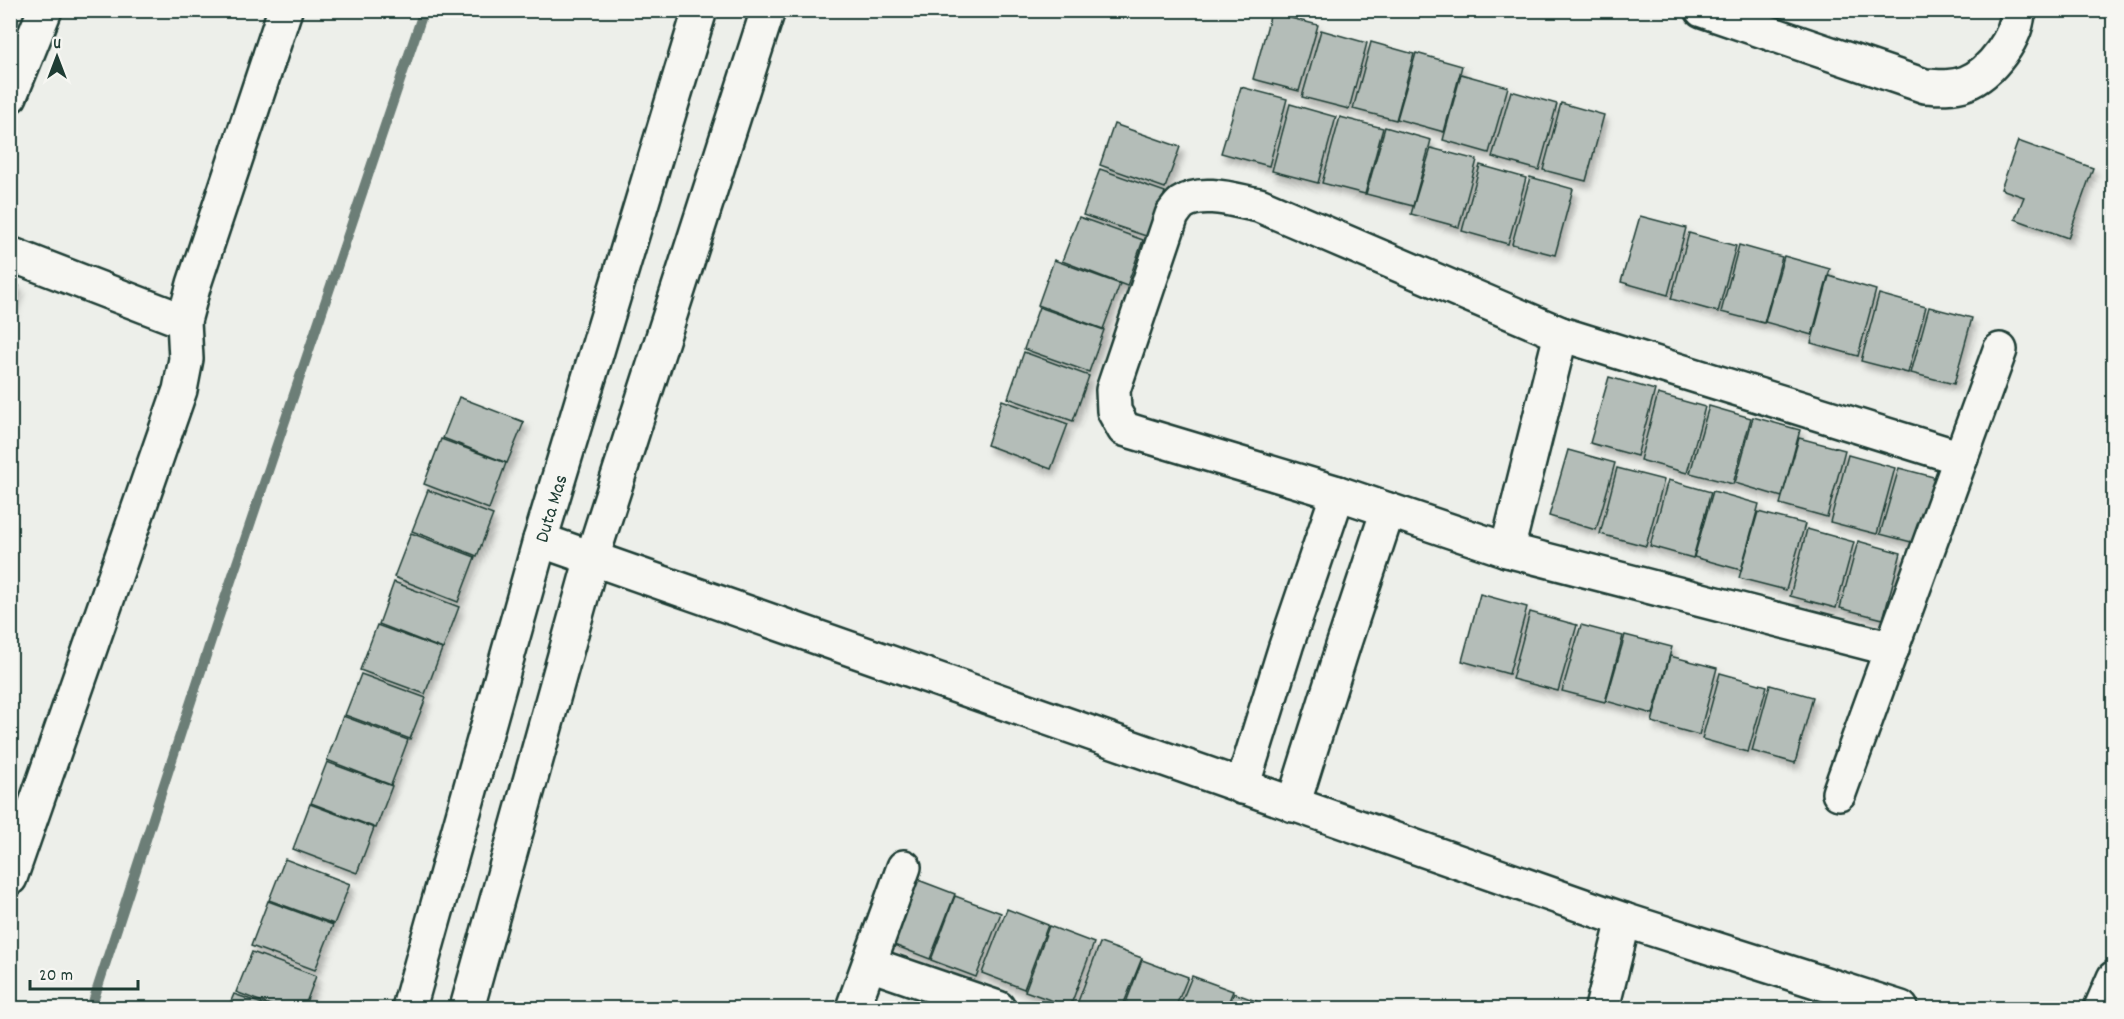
<svg xmlns="http://www.w3.org/2000/svg" width="2124" height="1019" font-family="Dekko,sans-serif">
	<style>
		.lines { fill: none; stroke-linecap: round; stroke-linejoin: round }
		.stream { stroke: #6c7e77; stroke-width: 10 }
		.building { fill: #b4bdb8; stroke: #1f3d34; stroke-width: 1.5; filter: url(#shadow) }
		.minor-casing { stroke: #1f3d34; stroke-width: 38 }
		.minor { stroke: #f6f6f2; stroke-width: 33 }
		.labels { text-anchor: middle; stroke-width: 4.5; stroke-linejoin: round; paint-order: stroke }
		.street-label { font-size: 20px; fill: #1f3d34; stroke: #f6f6f2 }
	</style>
	<defs>
		<filter id="shadow"><feDropShadow dx="3.5" dy="6" stdDeviation="3" flood-color="#0004"/></filter>
	</defs>
	<rect width="100%" height="100%" fill="#edefea"/>
	<filter id="ink" filterUnits="userSpaceOnUse"><feTurbulence type="fractalNoise" baseFrequency=".0167" numOctaves="2"/><feDisplacementMap in="SourceGraphic" scale="12" xChannelSelector="R" yChannelSelector="G"/><feConvolveMatrix kernelMatrix="1 2 1 2 8 2 1 2 1" color-interpolation-filters="sRGB"/></filter>
	<g filter="url(#ink)">
		<g class="lines">
			<polyline class="stream" points="91,1008 215,628 424,10"/>
		</g>
		<g class="building">
			<polygon points="1271,13 1318,25 1299,91 1253,79"/>
			<polygon points="1321,30 1367,43 1349,109 1302,97"/>
			<polygon points="1371,42 1414,54 1396,120 1353,109"/>
			<polygon points="1416,53 1462,66 1444,132 1397,119"/>
			<polygon points="1461,74 1508,87 1489,153 1443,140"/>
			<polygon points="1241,87 1287,99 1269,166 1221,153"/>
			<polygon points="1511,91 1557,104 1539,170 1492,157"/>
			<polygon points="1561,103 1604,115 1586,181 1543,170"/>
			<polygon points="1290,104 1336,117 1318,183 1272,171"/>
			<polygon points="1340,117 1383,128 1365,194 1322,183"/>
			<polygon points="1114,124 1180,147 1165,188 1100,165"/>
			<polygon points="1385,127 1431,140 1413,206 1366,194"/>
			<polygon points="2018,141 2093,168 2068,238 2015,219 2024,197 2001,189"/>
			<polygon points="1431,148 1477,160 1459,227 1411,214"/>
			<polygon points="1480,165 1526,178 1508,244 1462,231"/>
			<polygon points="1100,169 1165,192 1149,237 1083,215"/>
			<polygon points="1530,177 1573,189 1555,255 1512,244"/>
			<polygon points="1640,216 1686,228 1668,295 1621,282"/>
			<polygon points="1079,217 1143,240 1127,286 1062,261"/>
			<polygon points="1689,233 1736,246 1718,312 1671,299"/>
			<polygon points="1739,245 1782,257 1764,323 1721,312"/>
			<polygon points="1784,256 1830,269 1812,335 1765,322"/>
			<polygon points="1054,260 1120,284 1103,329 1038,305"/>
			<polygon points="1829,276 1876,290 1858,356 1811,343"/>
			<polygon points="10,283 19,286 10,314"/>
			<polygon points="1879,294 1926,307 1908,373 1861,361"/>
			<polygon points="1039,307 1104,330 1089,372 1024,349"/>
			<polygon points="1929,307 1972,318 1954,384 1911,373"/>
			<polygon points="1024,352 1089,376 1073,421 1008,398"/>
			<polygon points="1609,377 1655,390 1637,456 1590,443"/>
			<polygon points="1658,394 1705,407 1687,473 1640,460"/>
			<polygon points="459,397 524,422 507,463 443,438"/>
			<polygon points="1002,400 1068,424 1051,469 987,445"/>
			<polygon points="1709,406 1751,418 1733,484 1690,473"/>
			<polygon points="1753,417 1800,430 1782,497 1735,483"/>
			<polygon points="1799,438 1845,450 1827,517 1780,504"/>
			<polygon points="441,439 506,463 489,509 424,484"/>
			<polygon points="1568,450 1615,463 1596,530 1549,516"/>
			<polygon points="1848,455 1895,468 1877,534 1830,522"/>
			<polygon points="1617,468 1664,480 1646,546 1600,534"/>
			<polygon points="1899,468 1941,479 1923,545 1880,534"/>
			<polygon points="1668,480 1711,492 1693,558 1650,546"/>
			<polygon points="428,490 493,515 477,556 412,531"/>
			<polygon points="1713,491 1759,504 1741,570 1694,557"/>
			<polygon points="1758,512 1805,524 1786,590 1739,578"/>
			<polygon points="1807,529 1854,542 1836,608 1790,596"/>
			<polygon points="411,533 475,557 458,602 394,577"/>
			<polygon points="1858,541 1901,553 1883,619 1840,608"/>
			<polygon points="394,582 459,607 443,649 379,624"/>
			<polygon points="1480,594 1527,607 1509,674 1462,661"/>
			<polygon points="1530,612 1577,625 1558,691 1512,679"/>
			<polygon points="377,625 442,649 425,694 360,670"/>
			<polygon points="1581,625 1623,636 1605,702 1562,691"/>
			<polygon points="1625,635 1672,647 1653,714 1606,701"/>
			<polygon points="1670,656 1717,668 1699,735 1652,722"/>
			<polygon points="1720,673 1767,686 1748,752 1702,739"/>
			<polygon points="361,674 426,698 410,739 345,715"/>
			<polygon points="1770,685 1813,697 1795,763 1752,751"/>
			<polygon points="343,716 408,740 391,785 327,760"/>
			<polygon points="327,762 392,786 376,828 311,803"/>
			<polygon points="310,804 374,828 357,873 293,849"/>
			<polygon points="285,859 350,884 334,924 269,900"/>
			<polygon points="913,878 955,894 930,959 889,943"/>
			<polygon points="955,896 1001,913 976,977 931,960"/>
			<polygon points="268,901 333,925 315,970 251,946"/>
			<polygon points="1007,909 1048,925 1024,989 982,973"/>
			<polygon points="1049,926 1094,943 1070,1007 1025,991"/>
			<polygon points="1100,943 1142,958 1122,1008 1076,1007"/>
			<polygon points="252,952 316,976 304,1008 278,1008 236,992"/>
			<polygon points="1142,960 1188,977 1175,1008 1124,1008"/>
			<polygon points="1192,976 1233,991 1226,1008 1179,1008"/>
			<polygon points="1234,993 1275,1008 1228,1008"/>
			<polygon points="234,994 274,1008 228,1008"/>
		</g>
		<g class="lines">
			<g class="minor-casing">
				<g id="minor">
					<path d="M1702 10 1925 86C1939 87 1953 88 1966 83 1991 73 2018 37 2018 10"/>
					<polyline points="10,96 45,10"/>
					<polyline points="10,254 184,321"/>
					<polyline points="540,540 1624,920 1901,1008"/>
					<polyline points="1507,550 1561,334"/>
					<path d="M1892 649 1507 550 1338 493 1124 429 1114 411 1113 390 1172 215C1175 211 1178 206 1182 203 1202 189 1237 201 1259 205L1561 334 1961 458"/>
					<polyline points="1242,787 1286,646 1338,493"/>
					<polyline points="1839,793 2000,350"/>
					<polyline points="1293,805 1343,646 1388,510"/>
					<polyline points="10,878 180,390 186,359 184,321 194,284 285,10"/>
					<polyline points="870,964 998,1008"/>
					<polyline points="409,1008 540,540 700,10"/>
					<polyline points="467,1008 592,558 768,10"/>
					<polyline points="853,1008 904,867"/>
					<polyline points="1602,1008 1624,920"/>
					<polyline points="2101,1008 2114,978"/>
				</g>
			</g>
			<use href="#minor" class="minor"/>
		</g>
	</g>
	<g class="labels">
		<g class="street-label">
			<text transform="translate(550 508) rotate(-73)" y="7">Duta Mas</text>
		</g>
	</g>
	<rect width="2124" height="1019" fill="none" stroke="#f6f6f2" stroke-width="36"/>
	<rect x="18" y="18" width="2088" height="983" fill="none" stroke="#1f3d34" stroke-width="2" filter="url(#ink)"/>
	<g transform="translate(57 57)" stroke="#f6f6f2" stroke-width="4.5" paint-order="stroke">
	<path d="M0-4.5L10 22L0 15L-10 22Z" fill="#1f3d34"/>
	<text y="-9" font-size="16" font-weight="bold" text-anchor="middle" fill="#1f3d34">U</text>
	</g>
	<path d="M30 980v9h108v-9" fill="none" stroke="#1f3d34" stroke-width="3"/>
	<text x="39" y="980" font-size="18" fill="#1f3d34" stroke="#f6f6f2" stroke-width="4.5" paint-order="stroke">20 m</text>
</svg>
